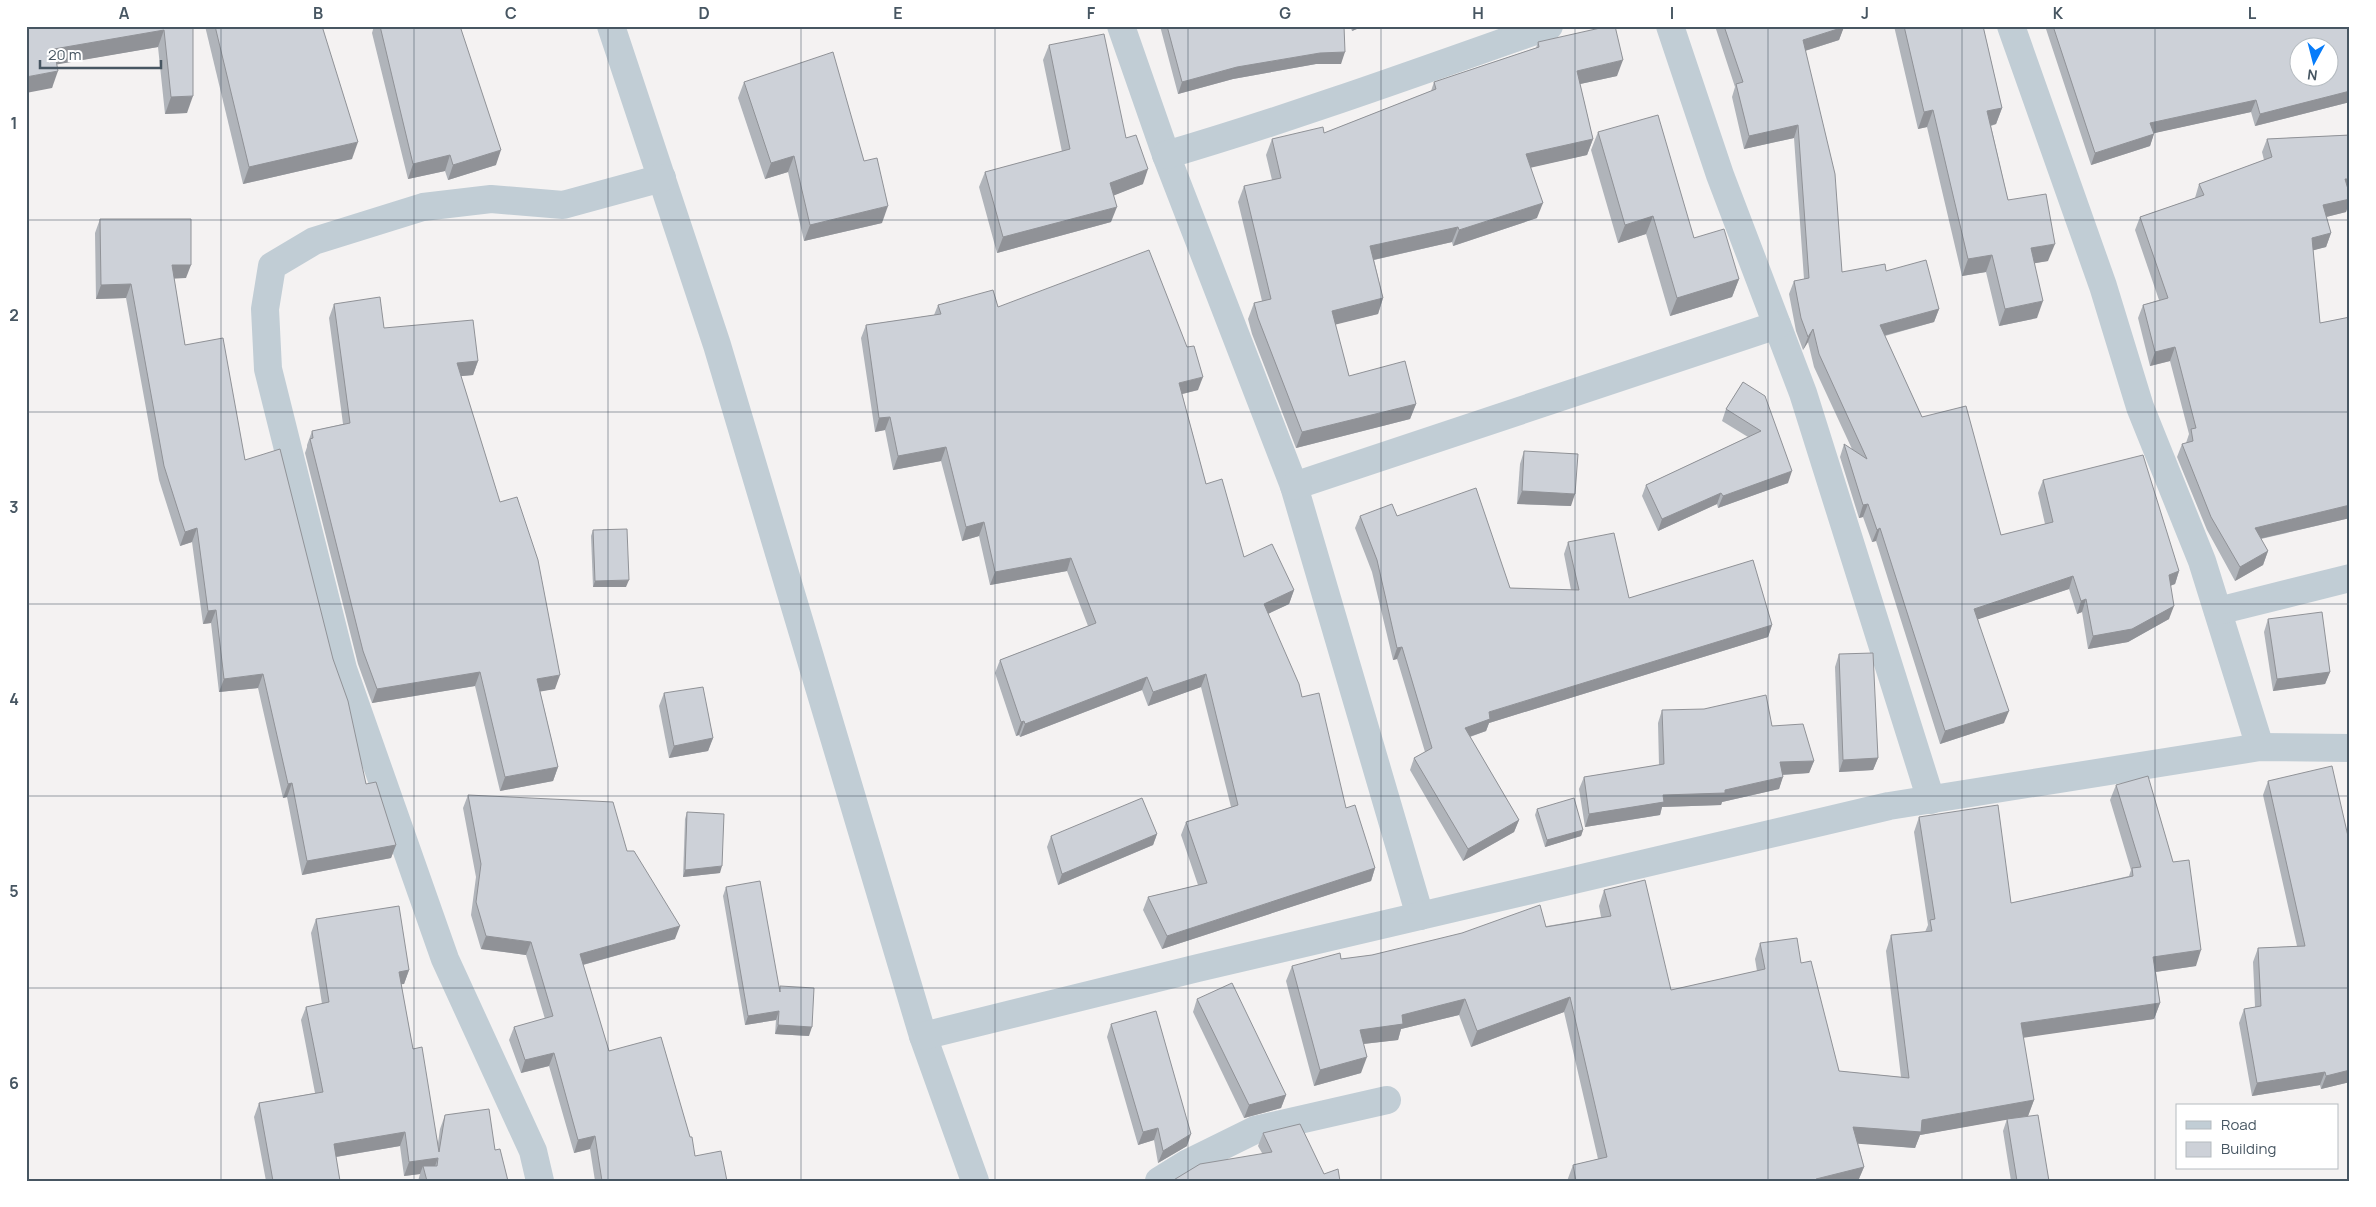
<svg xmlns="http://www.w3.org/2000/svg" width="2376" height="1207" font-family="Manrope,sans-serif">
	<style>
		.lines { fill: none; stroke-linecap: round; stroke-linejoin: round }
		.minor { stroke: #c1cdd5; stroke-width: 28 }
		.wall { fill: #b0b4ba }
		.shaded-wall { fill: #909297 }
		.building { fill: #cdd1d8; stroke: #909297; fill-rule: evenodd }
		.grid { fill: none; stroke: #475662; stroke-width: 1; stroke-opacity: 0.55 }
		.neatline { fill: none; stroke: #475662; stroke-width: 2 }
		.grid-label { font-size: 16px; text-anchor: middle; font-weight: bold; fill: #475662 }
	</style>
	<rect width="100%" height="100%" fill="#f4f2f2"/>
	<g class="lines">
		<g class="minor">
			<polyline points="611,26 717,345 923,1036 975,1181"/>
			<polyline points="1121,26 1166,155 1294,486 1420,916"/>
			<polyline points="1670,26 1720,175 1803,393 1931,800"/>
			<polyline points="2011,26 2103,286 2140,407 2202,561 2260,747"/>
			<path d="M1166 155C1295 117 1422 71 1549 26"/>
			<polyline points="1294,486 1777,325"/>
			<polyline points="2218,611 2350,578"/>
			<polyline points="923,1036 1198,968 1889,806 2260,747 2350,748"/>
			<polyline points="540,1181 533,1151 445,959 343,669 268,369 265,309 272,266 314,241 423,207 491,199 563,205 662,178"/>
			<polyline points="1159,1181 1188,1163 1255,1130 1387,1100"/>
		</g>
	</g>
	<g class="wall">
		<polygon points="26,26 193,26 187,113 165,114 158,47 57,64 52,88"/>
		<polygon points="205,26 322,26 352,159 243,184"/>
		<polygon points="374,26 460,26 496,165 448,180 445,171 408,179 372,33"/>
		<polygon points="1160,26 1344,26 1341,64 1316,64 1233,79 1178,94"/>
		<polygon points="1350,26 1364,26 1352,31"/>
		<polygon points="1715,26 1844,26 1839,40 1805,51 1842,272 1886,271 1939,309 1934,322 1885,336 1922,417 2001,535 2045,524 2038,493 2043,480 2179,571 2175,584 2170,586 2169,619 2128,642 2088,649 2082,612 2077,614 2069,589 1978,619 2004,723 1940,744 1876,541 1872,542 1863,517 1859,518 1840,457 1844,444 1852,449 1814,367 1808,342 1803,350 1796,331 1789,294 1794,281 1804,279 1794,138 1744,149 1732,97 1735,87"/>
		<polygon points="1894,26 1983,26 2002,108 1996,124 1991,126 2008,200 2048,261 2034,263 2037,318 1999,326 1986,272 1962,276 1927,127 1918,129"/>
		<polygon points="2045,26 2350,26 2350,102 2255,126 2251,112 2154,133 2150,146 2091,165"/>
		<polygon points="1538,42 1617,76 1580,84 1593,139 1587,155 1531,167 1537,218 1453,246 1452,242 1374,260 1383,298 1378,314 1335,324 1349,376 1416,404 1410,419 1296,448 1252,334 1248,319 1254,303 1262,301 1238,202 1244,186 1272,180 1266,155 1272,139 1324,133 1431,91 1434,82 1536,48"/>
		<polygon points="1049,45 1126,138 1143,184 1114,195 1111,222 997,253 979,187 985,172 1062,152 1043,60"/>
		<polygon points="744,82 864,161 882,223 804,241 788,172 765,179 738,98"/>
		<polygon points="1598,132 1694,238 1739,279 1732,297 1670,316 1646,234 1618,243 1591,150"/>
		<polygon points="2350,135 2350,192 2349,192 2350,201 2346,212 2326,217 2331,233 2326,247 2313,250 2320,323 2350,317 2350,518 2261,539 2268,551 2263,565 2235,581 2207,530 2177,457 2182,444 2186,443 2189,434 2170,361 2150,366 2138,318 2143,305 2159,300 2135,230 2140,217 2195,198 2199,184 2264,160 2262,152 2267,139"/>
		<polygon points="100,219 186,278 174,278 185,345 245,460 333,659 366,784 396,845 391,858 302,875 287,797 283,798 258,688 219,692 211,623 203,624 192,542 180,546 159,480 126,298 96,299 95,233"/>
		<polygon points="334,304 384,328 478,361 473,375 461,376 555,689 540,691 558,767 553,781 500,791 475,686 372,703 358,664 305,453 307,447 307,445 312,431 343,424 329,318"/>
		<polygon points="938,305 998,307 1198,390 1182,394 1206,484 1244,557 1294,590 1289,604 1268,614 1302,697 1346,808 1375,868 1371,881 1162,949 1143,910 1148,897 1198,885 1181,835 1186,822 1231,807 1201,687 1148,706 1142,690 1020,737 1019,735 1016,736 995,673 1000,660 1088,626 1067,571 990,585 979,536 962,541 941,461 893,470 885,430 875,432 861,338 866,325 934,315"/>
		<polygon points="1743,382 1788,483 1718,508 1717,504 1658,531 1642,496 1646,485 1748,437 1722,421 1726,409"/>
		<polygon points="1524,451 1571,506 1517,504 1520,464"/>
		<polygon points="1360,516 1397,516 1510,588 1571,590 1564,554 1568,542 1629,598 1772,625 1768,637 1489,723 1486,731 1470,737 1519,820 1514,832 1463,861 1410,770 1414,758 1425,752 1397,659 1393,660 1372,572 1355,528"/>
		<polygon points="593,530 626,587 593,587 591,536"/>
		<polygon points="2268,619 2330,672 2325,684 2273,691 2264,632"/>
		<polygon points="1839,654 1878,758 1873,770 1839,772 1835,667"/>
		<polygon points="664,693 713,738 708,751 669,758 659,706"/>
		<polygon points="1662,710 1772,726 1814,761 1809,773 1783,775 1779,789 1722,802 1721,805 1662,807 1660,815 1585,827 1579,789 1584,777 1659,765 1658,723"/>
		<polygon points="2268,781 2350,1082 2321,1089 2320,1085 2252,1096 2239,1023 2244,1009 2255,1007 2253,962 2258,948 2297,946 2263,795"/>
		<polygon points="2116,785 2196,966 2156,972 2160,1003 2154,1019 2023,1037 2034,1100 2028,1116 2049,1181 2011,1181 2003,1131 2007,1119 1920,1135 1915,1148 1858,1143 1864,1167 1858,1181 1567,1181 1573,1165 1598,1159 1564,1012 1471,1047 1459,1015 1401,1029 1398,1040 1363,1044 1361,1073 1314,1086 1286,981 1292,966 1372,955 1601,917 1599,906 1604,890 1671,990 1757,971 1755,959 1760,943 1801,963 1839,1071 1901,1077 1886,951 1891,935 1925,932 1928,925 1914,832 1919,817 2011,903 2129,876 2131,870 2110,800"/>
		<polygon points="468,795 627,851 675,939 583,965 609,1051 695,1156 727,1181 595,1181 590,1149 574,1153 549,1066 521,1073 509,1040 514,1027 545,1019 526,955 481,949 471,915 476,877 463,808"/>
		<polygon points="1537,809 1583,830 1581,836 1545,847 1535,815"/>
		<polygon points="687,812 720,873 683,877 685,819"/>
		<polygon points="1157,834 1153,845 1058,885 1047,847 1051,836"/>
		<polygon points="726,887 779,989 780,986 809,1036 775,1034 776,1020 745,1025 723,896"/>
		<polygon points="316,919 409,970 404,984 401,984 413,1049 438,1143 440,1129 445,1115 495,1150 508,1181 418,1181 420,1174 404,1176 400,1146 336,1157 340,1181 266,1181 254,1117 259,1103 315,1093 301,1020 306,1007 322,1004 311,933"/>
		<polygon points="1197,999 1286,1095 1281,1108 1244,1118 1193,1012"/>
		<polygon points="1111,1024 1187,1146 1158,1163 1154,1140 1138,1145 1107,1037"/>
		<polygon points="1263,1133 1324,1174 1262,1153 1258,1146"/>
	</g>
	<g class="shaded-wall">
		<polygon points="1354,26 1364,26 1352,31"/>
		<polygon points="1844,27 1839,40 1798,53 1803,40"/>
		<polygon points="164,30 158,47 48,66 54,49"/>
		<polygon points="1345,52 1341,64 1316,64 1233,79 1178,94 1182,82 1237,67 1320,53"/>
		<polygon points="1623,60 1617,76 1571,86 1577,71"/>
		<polygon points="58,71 52,88 26,93 26,77"/>
		<polygon points="2350,91 2350,102 2255,126 2260,114"/>
		<polygon points="193,96 187,113 165,114 171,97"/>
		<polygon points="2256,100 2251,112 2146,135 2150,123"/>
		<polygon points="2002,108 1996,124 1981,128 1987,111"/>
		<polygon points="1933,110 1927,127 1918,129 1924,112"/>
		<polygon points="1798,125 1794,138 1744,149 1749,136"/>
		<polygon points="2154,134 2150,146 2091,165 2095,153"/>
		<polygon points="1593,139 1587,155 1521,170 1526,154"/>
		<polygon points="358,142 352,159 243,184 249,167"/>
		<polygon points="501,150 496,165 448,180 453,165"/>
		<polygon points="450,155 445,171 408,179 413,164"/>
		<polygon points="794,156 788,172 765,179 771,163"/>
		<polygon points="1148,169 1143,184 1105,199 1110,183"/>
		<polygon points="2345,179 2350,179 2350,192 2340,192"/>
		<polygon points="2350,199 2346,212 2318,219 2323,205"/>
		<polygon points="1543,203 1537,218 1453,246 1459,230"/>
		<polygon points="888,206 882,223 804,241 810,225"/>
		<polygon points="1117,207 1111,222 997,253 1003,237"/>
		<polygon points="1653,216 1646,234 1618,243 1625,225"/>
		<polygon points="1458,227 1452,242 1364,262 1370,246"/>
		<polygon points="2331,233 2326,247 2307,252 2312,238"/>
		<polygon points="2055,244 2048,261 2025,265 2031,248"/>
		<polygon points="1992,255 1986,272 1962,276 1968,259"/>
		<polygon points="172,265 191,265 186,278 167,279"/>
		<polygon points="1739,279 1732,297 1670,316 1677,298"/>
		<polygon points="131,284 126,298 96,299 101,285"/>
		<polygon points="1383,298 1378,314 1326,327 1332,311"/>
		<polygon points="2043,301 2037,318 1999,326 2005,309"/>
		<polygon points="1939,309 1934,322 1875,338 1880,325"/>
		<polygon points="1813,329 1808,342 1803,350 1808,337"/>
		<polygon points="2175,347 2170,361 2150,366 2155,352"/>
		<polygon points="478,361 473,375 452,377 457,363"/>
		<polygon points="1203,377 1198,390 1174,396 1179,383"/>
		<polygon points="1416,404 1410,419 1296,448 1302,432"/>
		<polygon points="890,417 885,430 875,432 879,418"/>
		<polygon points="946,447 941,461 893,470 898,456"/>
		<polygon points="1792,471 1788,483 1718,508 1723,496"/>
		<polygon points="1522,491 1575,494 1571,506 1517,504"/>
		<polygon points="1721,493 1717,504 1658,531 1662,519"/>
		<polygon points="1868,504 1863,517 1859,518 1863,505"/>
		<polygon points="2350,505 2350,518 2250,541 2255,528"/>
		<polygon points="984,522 979,536 962,541 966,527"/>
		<polygon points="197,528 192,542 180,546 185,532"/>
		<polygon points="1880,528 1876,541 1872,542 1877,530"/>
		<polygon points="2268,551 2263,565 2235,581 2240,567"/>
		<polygon points="1071,558 1067,571 990,585 995,572"/>
		<polygon points="2179,571 2175,584 2164,588 2169,575"/>
		<polygon points="2073,576 2069,589 1970,622 1974,609"/>
		<polygon points="629,580 626,587 593,587 595,581"/>
		<polygon points="1294,590 1289,604 1259,618 1264,604"/>
		<polygon points="2086,599 2082,612 2077,614 2081,601"/>
		<polygon points="2174,606 2169,619 2128,642 2088,649 2093,636"/>
		<polygon points="216,610 211,623 203,624 208,611"/>
		<polygon points="1772,625 1768,637 1489,723 1486,731 1460,740 1465,728 1489,712"/>
		<polygon points="1402,647 1397,659 1393,660 1397,648"/>
		<polygon points="480,672 475,686 372,703 377,689"/>
		<polygon points="2330,672 2325,684 2273,691 2277,679"/>
		<polygon points="263,674 258,688 219,692 224,679"/>
		<polygon points="1206,674 1201,687 1148,706 1153,692"/>
		<polygon points="560,675 555,689 532,693 537,679"/>
		<polygon points="1147,677 1142,690 1020,737 1025,724"/>
		<polygon points="2009,711 2004,723 1940,744 1945,731"/>
		<polygon points="1024,721 1019,735 1016,736 1021,722"/>
		<polygon points="713,738 708,751 669,758 674,746"/>
		<polygon points="1878,758 1873,770 1839,772 1843,760"/>
		<polygon points="1814,761 1809,773 1776,775 1780,762"/>
		<polygon points="558,767 553,781 500,791 505,777"/>
		<polygon points="1783,777 1779,789 1722,802 1721,805 1662,807 1660,815 1585,827 1589,814 1663,795 1725,790"/>
		<polygon points="292,783 287,797 283,798 288,784"/>
		<polygon points="1519,820 1514,832 1463,861 1468,849"/>
		<polygon points="1583,830 1581,836 1545,847 1547,840"/>
		<polygon points="1157,834 1153,845 1058,885 1062,874"/>
		<polygon points="396,845 391,858 302,875 307,861"/>
		<polygon points="722,866 720,873 683,877 685,870"/>
		<polygon points="1375,868 1371,881 1162,949 1167,936"/>
		<polygon points="680,926 675,939 575,967 580,954"/>
		<polygon points="486,936 531,942 526,955 481,949"/>
		<polygon points="2201,950 2196,966 2148,973 2153,957"/>
		<polygon points="409,970 404,984 394,985 399,972"/>
		<polygon points="1570,997 1564,1012 1471,1047 1477,1031"/>
		<polygon points="1465,999 1459,1015 1401,1029 1398,1040 1354,1045 1360,1030 1402,1015"/>
		<polygon points="2160,1003 2154,1019 2015,1039 2021,1023"/>
		<polygon points="779,1011 776,1020 745,1025 748,1016"/>
		<polygon points="778,1025 812,1027 809,1036 775,1034"/>
		<polygon points="554,1053 549,1066 521,1073 525,1060"/>
		<polygon points="1367,1057 1361,1073 1314,1086 1320,1070"/>
		<polygon points="2350,1070 2350,1082 2321,1089 2326,1076"/>
		<polygon points="2325,1072 2320,1085 2252,1096 2257,1083"/>
		<polygon points="1286,1095 1281,1108 1244,1118 1249,1105"/>
		<polygon points="2034,1100 2028,1116 1920,1135 1915,1148 1848,1143 1853,1127 1922,1120"/>
		<polygon points="1158,1128 1154,1140 1138,1145 1143,1132"/>
		<polygon points="405,1132 400,1146 329,1158 334,1144"/>
		<polygon points="1191,1134 1187,1146 1158,1163 1163,1151"/>
		<polygon points="595,1136 590,1149 574,1153 578,1140"/>
		<polygon points="438,1158 433,1172 423,1166 420,1174 404,1176 409,1162"/>
		<polygon points="1864,1167 1858,1181 1815,1181 1816,1179"/>
	</g>
	<g class="building">
		<polygon points="26,26 193,26 193,96 171,97 164,30 54,49 58,71 26,77"/>
		<polygon points="215,26 322,26 358,142 249,167"/>
		<polygon points="380,26 460,26 501,150 453,165 450,155 413,164"/>
		<polygon points="1167,26 1344,26 1345,52 1320,53 1237,67 1182,82"/>
		<polygon points="1609,26 1615,26 1623,60 1577,71 1593,139 1526,154 1543,203 1459,230 1458,227 1370,246 1383,298 1332,311 1349,376 1405,361 1416,404 1302,432 1258,318 1254,303 1271,299 1244,186 1281,178 1272,139 1323,127 1324,133 1436,89 1434,82 1539,47 1538,42"/>
		<polygon points="1724,26 1844,26 1844,27 1803,40 1835,174 1842,272 1885,264 1886,271 1926,260 1939,309 1880,325 1922,417 1966,406 2001,535 2053,522 2043,480 2143,455 2179,571 2169,575 2174,606 2132,629 2093,636 2086,599 2081,601 2073,576 1974,609 2009,711 1945,731 1880,528 1877,530 1868,504 1863,505 1844,444 1867,459 1819,354 1813,329 1808,337 1801,318 1794,281 1809,278 1798,125 1749,136 1736,84 1743,82"/>
		<polygon points="1904,26 1983,26 2002,108 1987,111 2008,200 2046,194 2055,244 2031,248 2043,301 2005,309 1992,255 1968,259 1933,110 1924,112"/>
		<path d="M2053 26H2350V91L2260 114 2256 100 2150 123 2154 134 2095 153ZM2298 48H2328V78H2298Z"/>
		<polygon points="1104,34 1126,138 1136,135 1148,169 1110,183 1117,207 1003,237 985,172 1070,149 1049,45"/>
		<polygon points="833,52 864,161 877,158 888,206 810,225 794,156 771,163 744,82"/>
		<polygon points="1658,115 1694,238 1724,229 1739,279 1677,298 1653,216 1625,225 1598,132"/>
		<polygon points="2350,135 2350,179 2345,179 2350,196 2350,199 2323,205 2331,233 2312,238 2320,323 2350,317 2350,376 2349,376 2350,388 2350,505 2255,528 2268,551 2240,567 2211,517 2182,444 2193,441 2191,429 2196,428 2175,347 2155,352 2143,305 2168,298 2140,217 2204,195 2199,184 2272,157 2267,139"/>
		<polygon points="100,219 191,219 191,265 172,265 185,345 223,338 245,460 280,449 333,659 348,701 366,784 376,782 396,845 307,861 292,783 288,784 263,674 224,679 216,610 208,611 197,528 185,532 164,466 131,284 101,285"/>
		<polygon points="1149,250 1187,347 1194,346 1203,377 1179,383 1206,484 1222,479 1244,557 1272,544 1294,590 1264,604 1299,684 1302,697 1319,693 1346,808 1355,805 1375,868 1167,936 1148,897 1207,883 1186,822 1238,805 1206,674 1153,692 1147,677 1025,724 1024,721 1021,722 1000,660 1096,623 1071,558 995,572 984,522 966,527 946,447 898,456 890,417 879,418 866,325 941,314 938,305 993,290 998,307"/>
		<polygon points="380,297 384,328 473,320 478,361 457,363 500,502 517,497 538,560 560,675 537,679 558,767 505,777 480,672 377,689 363,651 310,439 313,438 312,431 350,423 334,304"/>
		<polygon points="1743,382 1765,396 1792,471 1723,496 1721,493 1662,519 1646,485 1761,431 1726,409"/>
		<polygon points="1524,451 1578,454 1575,494 1522,491"/>
		<polygon points="1476,488 1510,588 1579,590 1568,542 1614,533 1629,598 1753,560 1772,625 1489,712 1490,719 1465,728 1519,820 1468,849 1414,758 1432,748 1402,647 1397,648 1377,560 1360,516 1392,504 1397,516"/>
		<polygon points="627,529 629,580 595,581 593,530"/>
		<polygon points="2322,612 2330,672 2277,679 2268,619"/>
		<polygon points="1873,653 1878,758 1843,760 1839,654"/>
		<polygon points="703,687 713,738 674,746 664,693"/>
		<polygon points="1766,695 1772,726 1803,724 1814,761 1780,762 1783,777 1725,790 1725,793 1663,795 1664,802 1589,814 1584,777 1664,764 1662,710 1704,709"/>
		<polygon points="2332,766 2350,845 2350,1070 2326,1076 2325,1072 2257,1083 2244,1009 2261,1006 2258,948 2305,946 2268,781"/>
		<polygon points="2148,776 2173,862 2189,860 2201,950 2153,957 2160,1003 2021,1023 2034,1100 1922,1120 1921,1132 1853,1127 1864,1167 1816,1179 1816,1181 1576,1181 1573,1165 1607,1157 1570,997 1477,1031 1465,999 1402,1015 1403,1024 1360,1030 1367,1057 1320,1070 1292,966 1340,953 1341,959 1372,955 1462,933 1540,905 1546,927 1611,916 1604,890 1645,880 1671,990 1765,969 1760,943 1797,938 1801,963 1811,961 1839,1071 1909,1078 1891,935 1932,931 1930,920 1935,919 1919,817 1998,805 2011,903 2133,876 2132,868 2141,867 2116,785"/>
		<polygon points="468,795 613,802 627,851 634,851 680,926 580,954 609,1051 661,1037 690,1137 692,1137 695,1156 721,1151 727,1181 602,1181 595,1136 578,1140 554,1053 525,1060 514,1027 553,1016 531,942 486,936 476,902 481,864"/>
		<polygon points="1142,798 1157,834 1062,874 1051,836"/>
		<polygon points="1574,798 1583,830 1547,840 1537,809"/>
		<polygon points="687,812 724,814 722,866 685,870"/>
		<polygon points="760,881 780,992 780,986 814,988 812,1027 778,1025 779,1011 748,1016 726,887"/>
		<polygon points="399,906 409,970 399,972 413,1049 422,1047 439,1152 445,1115 489,1109 495,1150 500,1149 508,1181 427,1181 423,1166 437,1166 438,1158 409,1162 405,1132 334,1144 340,1181 273,1181 259,1103 323,1092 306,1007 329,1002 316,919"/>
		<polygon points="1232,983 1286,1095 1249,1105 1197,999"/>
		<polygon points="1156,1011 1191,1134 1163,1151 1158,1128 1143,1132 1111,1024"/>
		<polygon points="2038,1115 2049,1181 2017,1181 2007,1119"/>
		<polygon points="1300,1124 1324,1174 1338,1169 1340,1181 1172,1181 1200,1164 1272,1152 1263,1133"/>
	</g>
	<path class="grid" d="M221 26V1181M414 26V1181M608 26V1181M801 26V1181M995 26V1181M1188 26V1181M1381 26V1181M1575 26V1181M1768 26V1181M1962 26V1181M2155 26V1181M26 220H2350M26 412H2350M26 604H2350M26 796H2350M26 988H2350"/>
	<rect width="2376" height="1207" fill="none" stroke="#ffffff" stroke-width="55"/>
	<rect x="2176" y="1104" width="162" height="65" fill="#ffffff" stroke="#b5bbc0"/>
	<rect x="2186" y="1121" width="25" height="8" fill="#c1cdd5" stroke="#b5bbc0"/>
	<text x="2221" y="1130" font-size="15" fill="#475662">Road</text>
	<rect x="2186" y="1142" width="25" height="15" fill="#cdd1d8" stroke="#b5bbc0"/>
	<text x="2221" y="1154" font-size="15" fill="#475662">Building</text>
	<g transform="translate(2314 62) rotate(187)"><circle r="24" fill="#ffffff" stroke="#b5bbc0"/>
	<path d="M0-4L9 19L0 12L-9 19Z" fill="#067cfa"/>
	<text y="-8" font-size="14" font-weight="bold" text-anchor="middle" fill="#475662">N</text>
	</g>
	<path d="M40 60v8h121v-8" fill="none" stroke="#475662" stroke-width="2.5"/>
	<text x="48" y="60" font-size="15" fill="#475662" stroke="#ffffff" stroke-width="4" paint-order="stroke">20 m</text>
	<rect x="28" y="28" width="2320" height="1152" class="neatline"/>
	<g class="grid-label">
		<text x="124" y="19">A</text>
		<text x="318" y="19">B</text>
		<text x="511" y="19">C</text>
		<text x="704" y="19">D</text>
		<text x="898" y="19">E</text>
		<text x="1091" y="19">F</text>
		<text x="1285" y="19">G</text>
		<text x="1478" y="19">H</text>
		<text x="1672" y="19">I</text>
		<text x="1865" y="19">J</text>
		<text x="2058" y="19">K</text>
		<text x="2252" y="19">L</text>
		<text x="14" y="129">1</text>
		<text x="14" y="321">2</text>
		<text x="14" y="513">3</text>
		<text x="14" y="705">4</text>
		<text x="14" y="897">5</text>
		<text x="14" y="1089">6</text>
	</g>
</svg>
